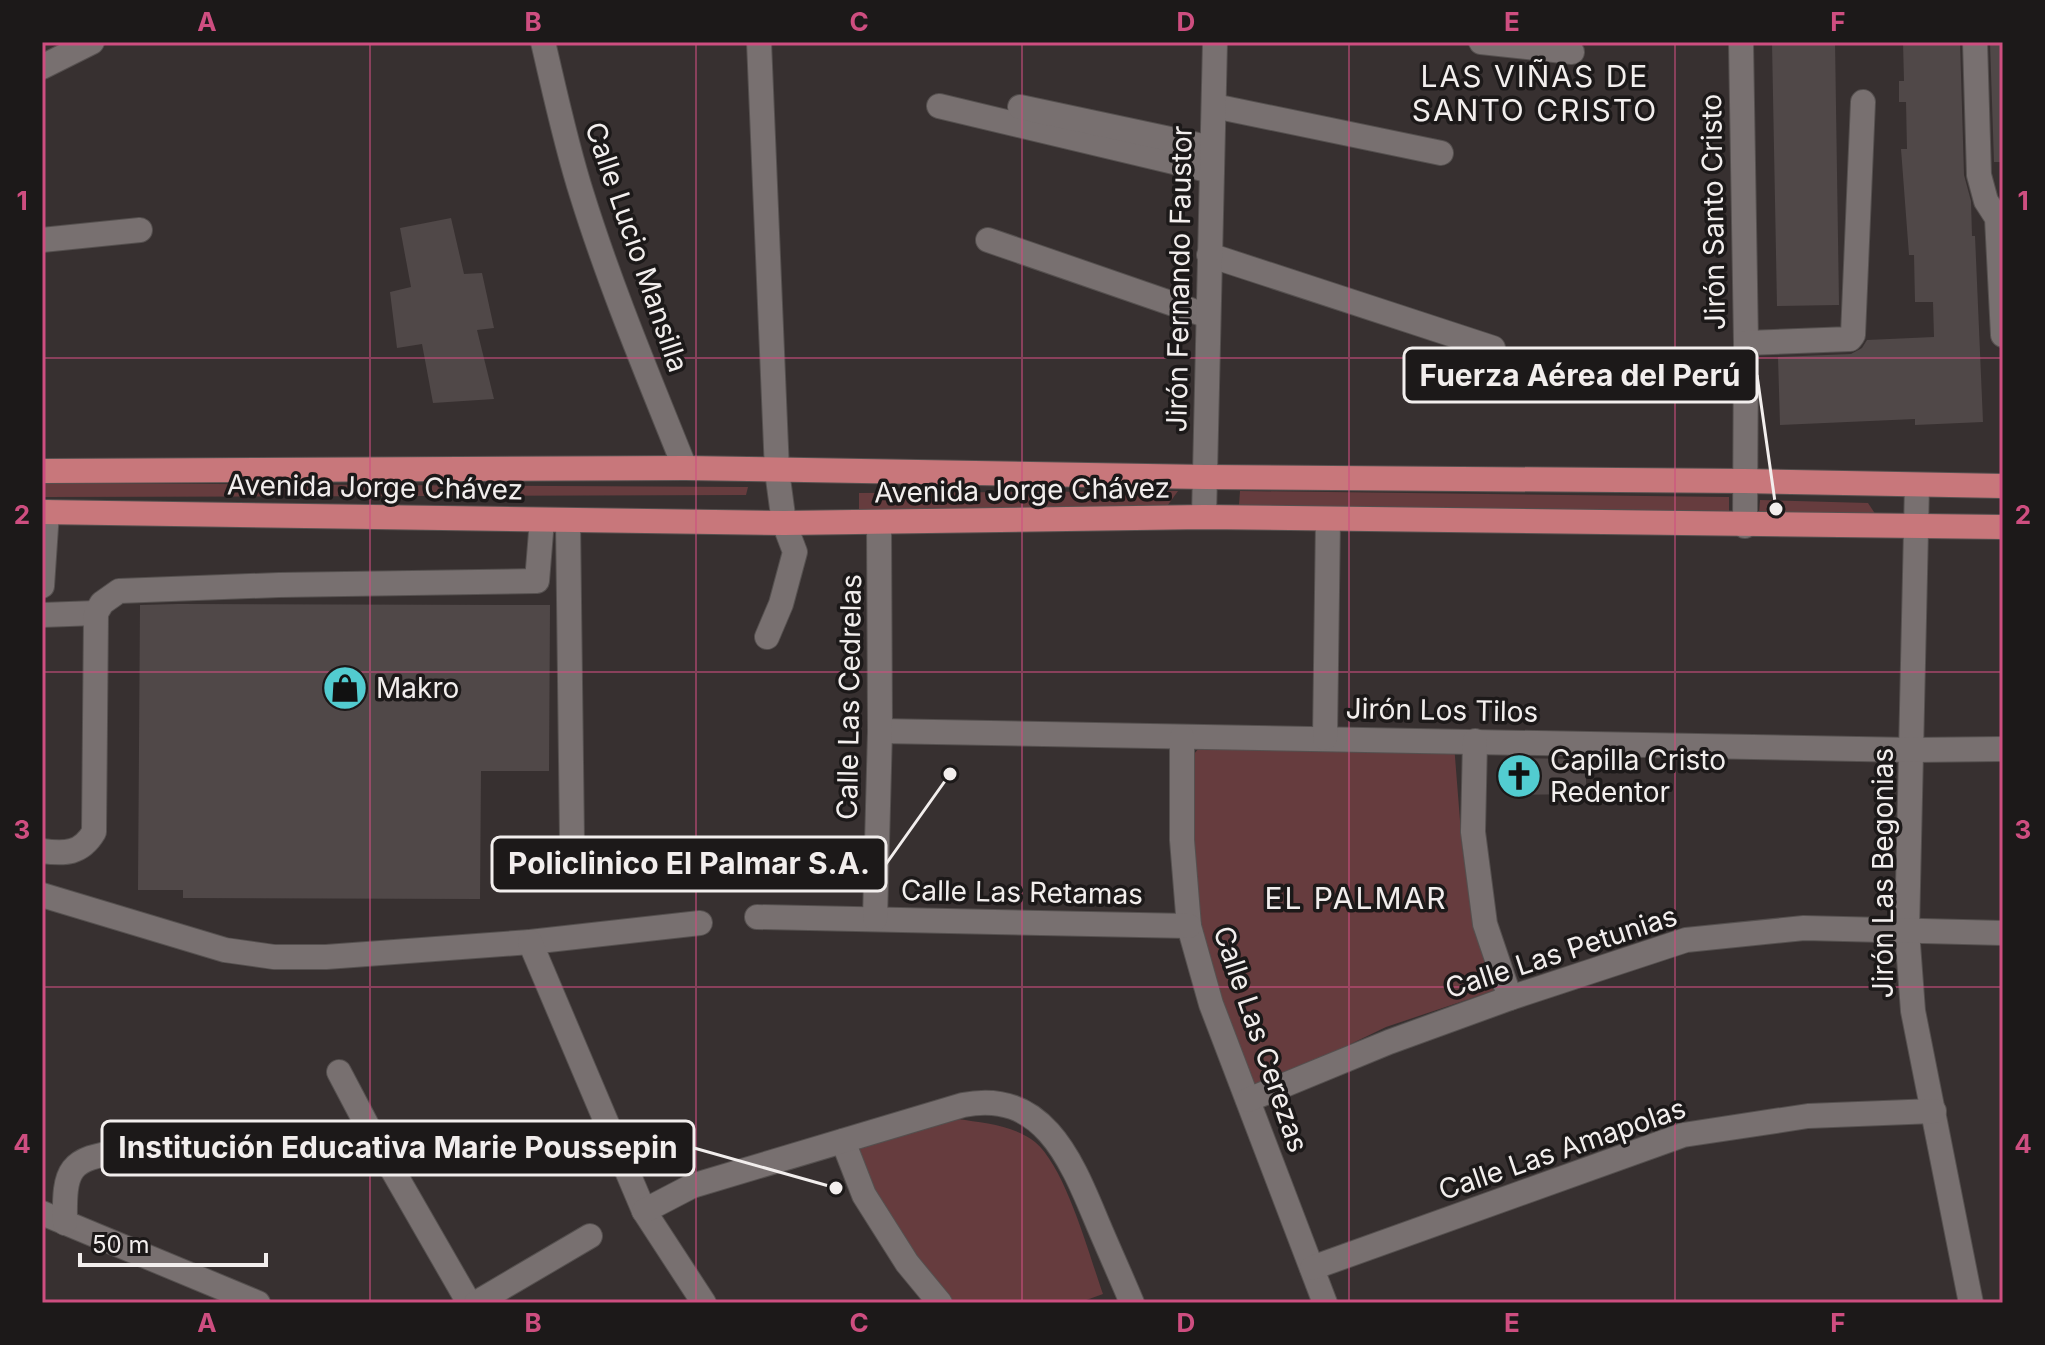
<svg xmlns="http://www.w3.org/2000/svg" width="2045" height="1345" font-family="Inter,sans-serif">
	<style>
		.green { fill: #663c3e }
		.building { fill: #504848 }
		.lines { fill: none; stroke-linecap: round; stroke-linejoin: round }
		.minor-casing { stroke: #55504f; stroke-width: 26 }
		.major-casing { stroke: #55504f; stroke-width: 26 }
		.minor { stroke: #787070; stroke-width: 24 }
		.major { stroke: #c8777b; stroke-width: 24 }
		.grid { fill: none; stroke: #ce4e80; stroke-width: 2; stroke-opacity: 0.55 }
		.labels { text-anchor: middle; stroke-width: 7; stroke-linejoin: round; paint-order: stroke }
		.street-label { font-size: 28px; fill: #f2eeed; stroke: #1c1919 }
		.poi-label { font-size: 28px; fill: #f2eeed; stroke: #1c1919; text-anchor: start }
		.neighbourhood-label { font-size: 30px; letter-spacing: 2px; fill: #f2eeed; stroke: #1c1919 }
		.leader { fill: none; stroke: #f2eeed; stroke-width: 3 }
		.callout-dot { fill: #f2eeed; stroke: #1c1919; stroke-width: 3 }
		.callout { fill: #1c1919; stroke: #f2eeed; stroke-width: 3 }
		.callout-label { font-size: 30px; text-anchor: middle; font-weight: bold; fill: #f2eeed }
		.neatline { fill: none; stroke: #ce4e80; stroke-width: 3 }
		.grid-label { font-size: 26px; text-anchor: middle; font-weight: bold; fill: #ce4e80 }
	</style>
	<rect width="100%" height="100%" fill="#373030"/>
	<g class="green">
		<polygon points="42,483 748,487 746,495 42,497"/>
		<polygon points="1178,491 1165,509 859,511 859,493"/>
		<polygon points="1240,491 1729,497 1729,511 1239,505"/>
		<polygon points="1760,500 1868,503 1878,518 1759,514"/>
		<polygon points="1454,744 1462,846 1474,923 1496,990 1386,1027 1255,1090 1217,1001 1194,906 1193,755 1201,746"/>
		<path d="M958 1119C983 1123 1014 1125 1035 1142 1066 1168 1089 1255 1103 1294L1078 1303H954L915 1256 879 1207 857 1146Z"/>
	</g>
	<g class="building">
		<polygon points="1772,42 1835,42 1839,305 1777,306"/>
		<polygon points="1903,42 1960,42 1964,175 1971,201 1972,236 1975,236 1983,422 1915,425 1915,419 1780,425 1778,357 1851,354 1862,348 1867,340 1934,337 1933,302 1915,302 1914,255 1909,255 1901,149 1907,149 1906,102 1899,102 1899,81 1904,81"/>
		<polygon points="1990,42 2003,42 2003,162 1994,162"/>
		<polygon points="451,218 464,274 482,273 494,328 477,330 494,399 433,403 422,344 397,348 390,292 411,287 400,228"/>
		<polygon points="178,604 550,605 549,771 481,771 480,899 183,898 183,890 138,890 140,605"/>
		<polygon points="1510,758 1586,759 1586,794 1510,795"/>
	</g>
	<g class="lines">
		<g class="minor-casing">
			<g id="minor">
				<path d="M543 42C555 93 566 145 582 195 611 288 649 378 685 468"/>
				<polyline points="759,42 777,471 784,523 795,552 781,604 767,637"/>
				<polyline points="1481,42 1572,52"/>
				<polyline points="1741,42 1746,343 1745,526"/>
				<polyline points="1975,42 1979,175 1986,201 1997,218 2003,335"/>
				<polyline points="42,67 92,42"/>
				<polyline points="939,106 1212,171"/>
				<polyline points="1214,106 1441,153"/>
				<polyline points="1020,107 1212,148"/>
				<polyline points="42,240 140,230"/>
				<polyline points="988,240 1208,316"/>
				<polyline points="1209,255 1493,348"/>
				<polyline points="1746,343 1850,339 1853,335 1863,102"/>
				<polyline points="1917,485 1907,931 1913,1011 1971,1303"/>
				<polyline points="1204,517 1215,42"/>
				<polyline points="568,520 572,841"/>
				<polyline points="42,586 47,512"/>
				<polyline points="42,615 96,613"/>
				<polyline points="880,731 1911,750 2003,749"/>
				<polyline points="1182,737 1182,840 1189,926 1211,1004 1325,1303"/>
				<polyline points="1325,738 1328,519"/>
				<polyline points="1475,741 1473,832 1485,924 1510,998"/>
				<path d="M42 851C65 854 81 854 94 832L96 613 102 603 119 591 279 585 537 581 542 520"/>
				<polyline points="42,895 225,950 274,957 326,957 530,942 700,923"/>
				<polyline points="757,917 1189,926"/>
				<polyline points="875,919 880,731 879,523"/>
				<polyline points="530,942 644,1211 704,1303"/>
				<polyline points="339,1072 369,1129 469,1303"/>
				<polyline points="1248,1100 1389,1042 1510,998 1686,940 1804,928 2003,933"/>
				<polyline points="843,1141 864,1195 907,1263 940,1303"/>
				<path d="M644 1211 692 1186 963 1105C1041 1089 1070 1157 1095 1217 1107 1246 1120 1274 1132 1303"/>
				<polyline points="42,1213 258,1303"/>
				<path d="M65 1223C64 1168 68 1159 123 1151L331 1155"/>
				<polyline points="1312,1268 1683,1135 1808,1116 1934,1111"/>
				<polyline points="476,1303 590,1236"/>
			</g>
		</g>
		<g class="major-casing">
			<g id="major">
				<polyline points="42,471 685,468 1205,477 1744,481 2003,486"/>
				<polyline points="42,512 784,523 1204,517 2003,527"/>
			</g>
		</g>
		<use href="#minor" class="minor"/>
		<use href="#major" class="major"/>
	</g>
	<path class="grid" d="M370 42V1303M696 42V1303M1022 42V1303M1349 42V1303M1675 42V1303M42 358H2003M42 672H2003M42 987H2003"/>
	<defs>
		<g id="shop-disc" transform="scale(2.3)"><circle r="9.5" fill="#52ccd0" stroke="#1c1919"/><path d="M-5-2.5h2.3a2.7 3.5 0 0 1 5.4 0H5L5.5 6h-11ZM-1.5-2.5h3a1.5 2.3 0 0 0-3 0Z" fill="#111"/></g>
		<g id="church-disc" transform="scale(2.3)"><circle r="9.5" fill="#52ccd0" stroke="#1c1919"/><path d="M-1.2-6h2.4v3.5h3.3v2.4h-3.3V6h-2.4V-.1h-3.3v-2.4h3.3Z" fill="#111"/></g>
	</defs>
	<g fill-rule="evenodd">
		<use href="#shop-disc" x="345" y="688"/>
		<use href="#church-disc" x="1519" y="776"/>
	</g>
	<g class="labels">
		<g class="street-label">
			<text transform="translate(1713 212) rotate(-91)" y="10">Jirón Santo Cristo</text>
			<text transform="translate(637 247) rotate(71)" y="10">Calle Lucio Mansilla</text>
			<text transform="translate(1179 279) rotate(-89)" y="10">Jirón Fernando Faustor</text>
			<text transform="translate(375 487) rotate(1)" y="10">Avenida Jorge Chávez</text>
			<text transform="translate(1022 490) rotate(-1)" y="10">Avenida Jorge Chávez</text>
			<text transform="translate(849 697) rotate(-89)" y="10">Calle Las Cedrelas</text>
			<text transform="translate(1442 710) rotate(1)" y="10">Jirón Los Tilos</text>
			<text transform="translate(1883 873) rotate(-90)" y="10">Jirón Las Begonias</text>
			<text transform="translate(1022 892) rotate(1)" y="10">Calle Las Retamas</text>
			<text transform="translate(1561 952) rotate(-18)" y="10">Calle Las Petunias</text>
			<text transform="translate(1261 1039) rotate(71)" y="10">Calle Las Cerezas</text>
			<text transform="translate(1562 1149) rotate(-19)" y="10">Calle Las Amapolas</text>
		</g>
		<g class="poi-label">
			<text x="376" y="698">Makro</text>
			<text x="1550" y="770">Capilla Cristo<tspan x="1550" dy="32">Redentor</tspan></text>
		</g>
		<g class="neighbourhood-label">
			<text x="1535" y="87">LAS VIÑAS DE<tspan x="1535" dy="34">SANTO CRISTO</tspan></text>
			<text x="1356" y="909">EL PALMAR</text>
		</g>
	</g>
	<path class="leader" d="M1776 509L1757 375M950 774L886 864M836 1188L694 1148"/>
	<g class="callout-dot">
		<circle cx="1776" cy="509" r="8"/>
		<circle cx="950" cy="774" r="8"/>
		<circle cx="836" cy="1188" r="8"/>
	</g>
	<g class="callout">
		<rect x="1404" y="348" width="353" height="54" rx="8"/>
		<rect x="492" y="837" width="394" height="54" rx="8"/>
		<rect x="102" y="1121" width="592" height="54" rx="8"/>
	</g>
	<g class="callout-label">
		<text x="1580" y="386">Fuerza Aérea del Perú</text>
		<text x="689" y="874">Policlinico El Palmar S.A.</text>
		<text x="398" y="1158">Institución Educativa Marie Poussepin</text>
	</g>
	<rect width="2045" height="1345" fill="none" stroke="#1c1919" stroke-width="88"/>
	<path d="M80 1253v12h186v-12" fill="none" stroke="#f2eeed" stroke-width="4"/>
	<text x="92" y="1253" font-size="24" fill="#f2eeed" stroke="#1c1919" stroke-width="6" paint-order="stroke">50 m</text>
	<rect x="44" y="44" width="1957" height="1257" class="neatline"/>
	<g class="grid-label">
		<text x="207" y="31">A</text>
		<text x="533" y="31">B</text>
		<text x="859" y="31">C</text>
		<text x="1186" y="31">D</text>
		<text x="1512" y="31">E</text>
		<text x="1838" y="31">F</text>
		<text x="22" y="210">1</text>
		<text x="2023" y="210">1</text>
		<text x="22" y="524">2</text>
		<text x="2023" y="524">2</text>
		<text x="22" y="839">3</text>
		<text x="2023" y="839">3</text>
		<text x="22" y="1153">4</text>
		<text x="2023" y="1153">4</text>
		<text x="207" y="1332">A</text>
		<text x="533" y="1332">B</text>
		<text x="859" y="1332">C</text>
		<text x="1186" y="1332">D</text>
		<text x="1512" y="1332">E</text>
		<text x="1838" y="1332">F</text>
	</g>
</svg>
